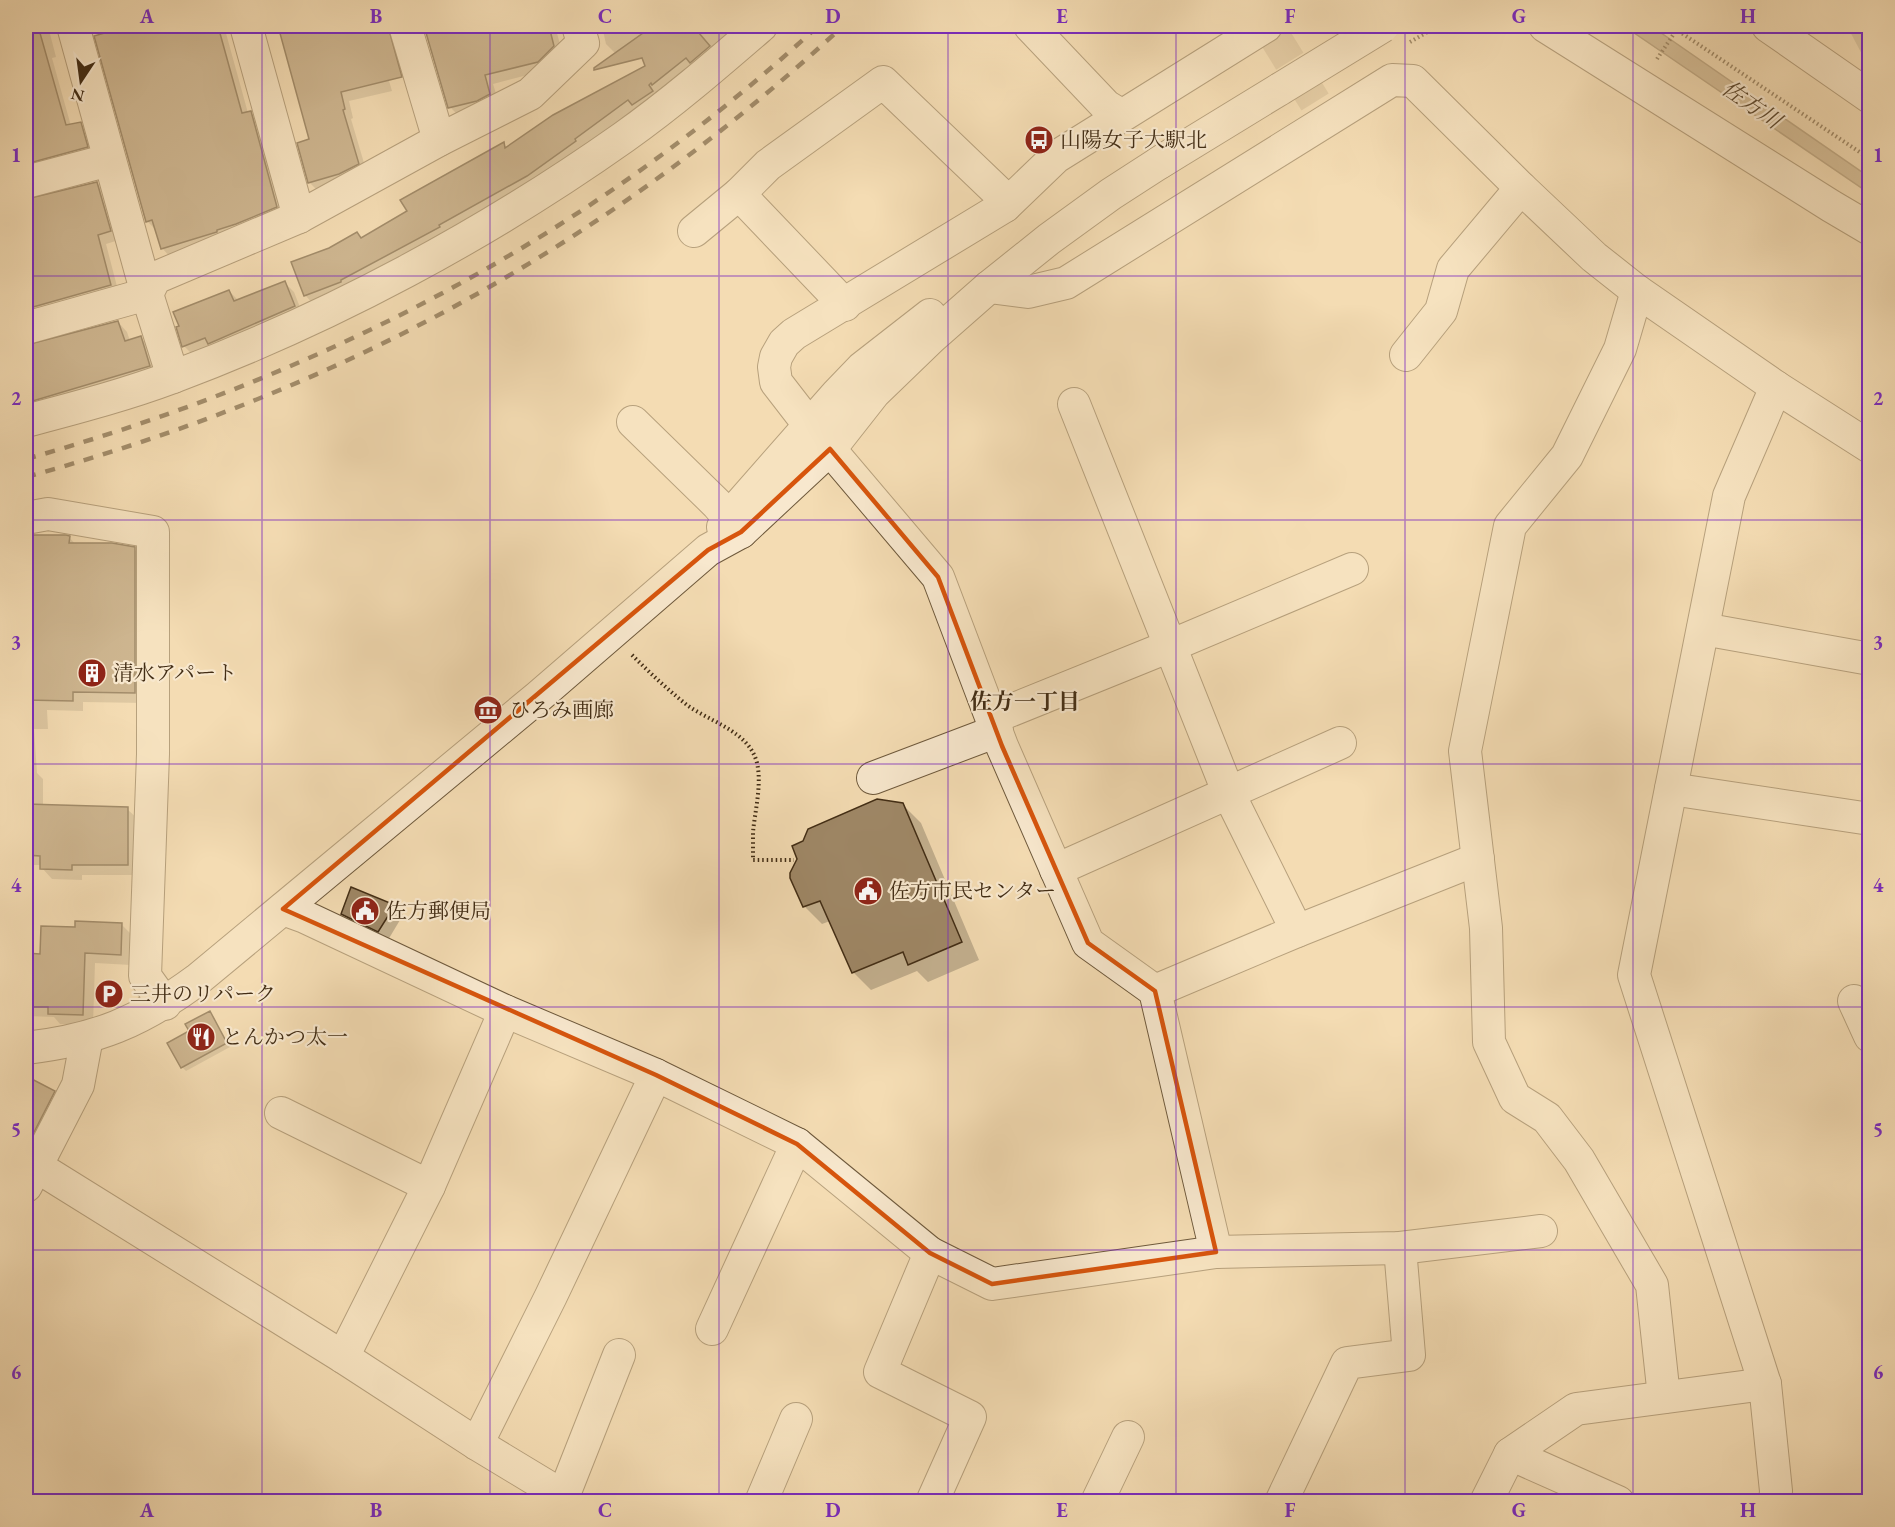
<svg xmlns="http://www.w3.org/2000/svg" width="1895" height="1527" font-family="'EB Garamond','Noto Serif JP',serif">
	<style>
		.water { fill: #b7a07d; stroke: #887253; stroke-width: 1.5 }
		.shadow { fill: #0003 }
		.building { fill: #9f8867; stroke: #422d15; stroke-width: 1.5 }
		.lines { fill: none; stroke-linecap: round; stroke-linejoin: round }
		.minor-tunnel { stroke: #d0b993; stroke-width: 32; stroke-dasharray: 32 16; stroke-linecap: butt }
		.minor-casing { stroke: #6e593c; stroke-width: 34 }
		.path { stroke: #422d15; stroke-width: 4; stroke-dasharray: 1.5 3; stroke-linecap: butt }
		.minor { stroke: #f8e8ce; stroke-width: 32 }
		.rail { stroke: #422d15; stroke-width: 4.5; stroke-dasharray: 10 10; stroke-linecap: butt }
		.minor-bridge-casing { stroke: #6e593c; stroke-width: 34; stroke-linecap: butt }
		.path-bridge { stroke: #422d15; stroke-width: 4; stroke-dasharray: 1.5 3; stroke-linecap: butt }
		.minor-bridge { stroke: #f8e8ce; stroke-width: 32 }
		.marked { fill: none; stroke: #d7550d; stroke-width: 4.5; stroke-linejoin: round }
		.grid { fill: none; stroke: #7b2cbf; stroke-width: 1.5; stroke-opacity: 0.55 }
		.labels { text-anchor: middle; stroke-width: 4.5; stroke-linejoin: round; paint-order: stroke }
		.poi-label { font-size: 21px; fill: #422d15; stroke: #f8e8ce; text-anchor: start }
		.water-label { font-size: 22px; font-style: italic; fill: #5f4a2f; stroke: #f8e8ce }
		.neighbourhood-label { font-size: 22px; font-weight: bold; fill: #422d15; stroke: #f8e8ce }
		.neatline { fill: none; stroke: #7b2cbf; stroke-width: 2 }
		.grid-label { font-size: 20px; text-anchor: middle; font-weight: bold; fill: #7b2cbf }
	</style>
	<rect width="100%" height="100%" fill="#f4dcb3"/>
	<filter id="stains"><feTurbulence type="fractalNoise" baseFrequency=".00333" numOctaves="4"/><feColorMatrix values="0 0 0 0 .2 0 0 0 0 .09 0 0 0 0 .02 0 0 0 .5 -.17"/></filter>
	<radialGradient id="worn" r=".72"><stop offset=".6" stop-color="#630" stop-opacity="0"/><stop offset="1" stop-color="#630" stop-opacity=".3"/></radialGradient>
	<polygon class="water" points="1624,26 1651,26 1869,177 1869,193"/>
	<g class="shadow">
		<polygon points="26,26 48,26 56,57 52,58 71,126 80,123 89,133 96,156 26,176"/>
		<polygon points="99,26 224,26 248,113 250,112 259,121 286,216 171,258 162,248 156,230 147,221"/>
		<polygon points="279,26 373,26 392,91 349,101 353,118 351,119 367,173 319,192 310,183 299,144 311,140"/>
		<polygon points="425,26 555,26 563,55 547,70 493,84 499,103 459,116 450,107"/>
		<polygon points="602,26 651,26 656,43 615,53 606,44"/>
		<polygon points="682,26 751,26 538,187 316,307 305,295 329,249 357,234 362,239 409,212 503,144 508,148 647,67 643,57"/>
		<polygon points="1847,26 1870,26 1870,74 1861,66 1865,60"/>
		<polygon points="97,183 106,192 119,240 106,244 119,294 26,322 26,201"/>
		<polygon points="285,283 294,292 303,315 193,355 184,346 229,291 239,301"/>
		<polygon points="118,322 127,332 130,341 141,338 150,347 158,375 26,413 26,347"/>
		<polygon points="26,536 66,537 69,537 76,545 134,549 145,559 145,703 83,702 83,711 47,710 48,729 34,729 37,773 43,779 43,806 127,809 138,819 138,875 82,875 82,880 52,879 42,868 42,865 26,865"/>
		<polygon points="903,805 921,823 979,960 928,982 917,971 871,990 853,972 830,921 822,924 804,906"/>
		<polygon points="352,889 394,906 403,915 388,940 352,923 343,914"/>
		<polygon points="121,924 132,935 131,965 95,963 93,1025 60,1024 54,1017 26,1016 26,955 41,956 76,929"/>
		<polygon points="209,1013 230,1047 186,1071 182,1067 191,1032"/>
		<polygon points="26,1078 54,1092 65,1104 43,1148 26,1140 26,1141"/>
	</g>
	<g class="building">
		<polygon points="26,26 38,26 66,125 81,122 88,147 26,164"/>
		<polygon points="129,26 218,26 242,113 251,111 277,207 236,224 217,230 217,232 161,249 152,220 146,222 94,36"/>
		<polygon points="278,26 388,26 402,77 341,92 345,109 343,110 359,164 339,174 308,183 297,143 309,139"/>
		<polygon points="424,26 549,26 554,46 538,62 485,75 490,94 477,101 448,108"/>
		<polygon points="653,26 693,26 710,46 690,63 686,58 652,85 651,83 649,85 653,91 632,105 628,100 575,139 576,141 527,176 439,225 440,227 341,280 341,282 304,296 291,262 329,248 357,232 361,238 407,211 400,200 504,142 505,148 553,115 645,66 642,58 594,70 594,68"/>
		<polygon points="97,182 111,231 98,235 111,285 26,309 26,199"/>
		<polygon points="285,281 295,306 208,344 205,338 182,347 176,327 179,326 173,312 229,290 234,301"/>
		<polygon points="118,321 125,341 141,336 150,366 26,403 26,345"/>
		<polygon points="26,535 66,535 70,536 69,543 112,543 135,547 135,693 73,692 73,701 26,700"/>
		<polygon points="877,799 903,803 962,942 908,965 903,952 852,973 820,901 803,907 790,878 790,873 797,859 792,846 803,841 808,829"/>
		<polygon points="26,804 128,807 128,865 72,865 72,870 40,869 40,856 26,855"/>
		<polygon points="351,887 395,905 378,932 341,914"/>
		<polygon points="75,921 122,923 121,955 85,953 83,1015 48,1014 48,1007 26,1007 26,953 40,954 41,926 75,927"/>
		<polygon points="210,1011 227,1043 181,1068 167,1043 189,1031 185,1024"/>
		<polygon points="26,1076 55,1091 26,1148"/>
	</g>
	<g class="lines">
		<polyline class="minor-tunnel" points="1273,34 1320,110"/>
		<g class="minor-casing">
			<g id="minor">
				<polyline points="73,26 147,294 173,377"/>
				<polyline points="246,26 299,217"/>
				<polyline points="405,26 439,140"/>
				<polyline points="1030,26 1106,106 1121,115"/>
				<polyline points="1545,26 1831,206 1870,229"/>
				<polyline points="1768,26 1870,97"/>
				<polyline points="1159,163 1280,89"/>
				<polyline points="26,182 109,160"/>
				<polyline points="739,194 845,305"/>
				<polyline points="694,231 739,194 768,165 883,82 1001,195 1005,206"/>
				<polyline points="989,287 1028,292 1066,283 1392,80 1413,81 1521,188 1594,257 1637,291 1776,387 1870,447"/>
				<polyline points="1637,291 1620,349 1567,456 1510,526 1465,751 1486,928 1489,1042 1515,1098 1547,1118 1579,1160 1652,1285 1664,1397"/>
				<polyline points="26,328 147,294 155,278 299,217 439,140 530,94 583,43 578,26"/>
				<polyline points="1406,355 1441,311 1453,269 1521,188"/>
				<polyline points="1074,404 1229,794 1297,931"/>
				<path d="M26 421C75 408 125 395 173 377 331 318 487 234 624 137 672 103 717 64 761 26"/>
				<polyline points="633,422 717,504 741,532"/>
				<polyline points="26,518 48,514 153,532 153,754 145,976 165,1004"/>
				<polyline points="723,527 728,518 837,394 862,368 930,315"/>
				<polyline points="1703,629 1870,659"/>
				<polyline points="992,718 1170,646 1352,569"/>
				<polyline points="873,778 997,731"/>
				<polyline points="1671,789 1870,819"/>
				<polyline points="1056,870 1340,743"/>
				<polyline points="283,909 305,917 505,1011 656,1075 797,1144 930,1253 992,1284 1216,1252 1400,1248 1541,1231"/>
				<polyline points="1155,991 1297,931 1478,859"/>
				<polyline points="1854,1001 1870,1036"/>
				<path d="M26 1048C96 1040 140 1022 197 980L538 697 708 550 741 532 830 449 874 393 931 338 989 287 1049 239 1111 194 1176 152"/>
				<polyline points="281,1113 429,1186"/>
				<polyline points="36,1166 343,1357 477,1444 563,1496"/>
				<polyline points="26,1186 78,1085 87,1037"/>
				<polyline points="1216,1252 1155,991 1088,943 1002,746 938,577 810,426 776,382 774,367 776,357 784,343 794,334 1005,206 1056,157 1266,26"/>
				<polyline points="930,1253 880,1372 970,1417 932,1502"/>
				<polyline points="712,1329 797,1144"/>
				<polyline points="343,1357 429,1186 505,1011"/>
				<polyline points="477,1444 551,1296 656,1075"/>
				<polyline points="1510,1454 1618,1502"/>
				<polyline points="561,1502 619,1355"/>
				<polyline points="761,1502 796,1419"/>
				<polyline points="1097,1502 1128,1437"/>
				<polyline points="1281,1502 1347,1363 1409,1355 1400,1248"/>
				<polyline points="1486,1502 1510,1454 1576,1409 1765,1384"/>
				<polyline points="1775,1502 1776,1491 1765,1384 1634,975 1729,496 1776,387"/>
			</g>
		</g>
		<g class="path">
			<polyline points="1671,26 1870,159"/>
			<polyline points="1657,59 1677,29"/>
			<path d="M632 655C650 673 667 689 687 705 710 722 749 731 757 763 762 784 755 811 753 832 753 841 753 851 753 860H794"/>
		</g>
		<use href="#minor" class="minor"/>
		<g class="rail">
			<path d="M26 459C324 375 589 237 818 26"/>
			<path d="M26 477C339 391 604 247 843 26"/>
		</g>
		<g class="minor-bridge-casing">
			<polyline id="minor-bridge" points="1280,89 1383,26"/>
		</g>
		<polyline class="path-bridge" points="1410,42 1438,26"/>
		<use href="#minor-bridge" class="minor-bridge"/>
	</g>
	<path d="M0 0H1895V1527H0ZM830 449 938 577 1002 746 1088 943 1155 991 1216 1252 992 1284 930 1253 797 1144 656 1075 283 909 708 550 741 532Z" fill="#f4dcb3" fill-opacity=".55" fill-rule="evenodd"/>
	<path class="marked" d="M830 449 938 577 1002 746 1088 943 1155 991 1216 1252 992 1284 930 1253 797 1144 656 1075 283 909 708 550 741 532Z"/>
	<path class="grid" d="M262 26V1502M490 26V1502M719 26V1502M948 26V1502M1176 26V1502M1405 26V1502M1633 26V1502M26 276H1870M26 520H1870M26 764H1870M26 1007H1870M26 1250H1870"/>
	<defs>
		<g id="bus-disc" transform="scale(1.5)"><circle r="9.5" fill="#8f2418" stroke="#f8e8ce"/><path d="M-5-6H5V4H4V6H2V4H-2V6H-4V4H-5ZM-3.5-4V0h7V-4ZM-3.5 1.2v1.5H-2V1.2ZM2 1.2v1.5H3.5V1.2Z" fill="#fff"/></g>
		<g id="building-disc" transform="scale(1.5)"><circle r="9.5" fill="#8f2418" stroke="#f8e8ce"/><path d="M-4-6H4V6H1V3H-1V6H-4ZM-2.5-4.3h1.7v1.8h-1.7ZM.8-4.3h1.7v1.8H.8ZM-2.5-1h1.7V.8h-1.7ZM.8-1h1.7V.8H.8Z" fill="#fff"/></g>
		<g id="museum-disc" transform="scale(1.5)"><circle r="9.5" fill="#8f2418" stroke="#f8e8ce"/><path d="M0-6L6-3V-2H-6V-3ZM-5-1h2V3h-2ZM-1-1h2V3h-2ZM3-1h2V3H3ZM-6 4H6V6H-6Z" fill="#fff"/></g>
		<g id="civic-disc" transform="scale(1.5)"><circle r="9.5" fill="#8f2418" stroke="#f8e8ce"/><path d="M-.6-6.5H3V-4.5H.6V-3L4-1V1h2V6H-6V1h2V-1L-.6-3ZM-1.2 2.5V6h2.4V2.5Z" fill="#fff"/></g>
		<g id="parking-disc" transform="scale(1.5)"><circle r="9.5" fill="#8f2418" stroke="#f8e8ce"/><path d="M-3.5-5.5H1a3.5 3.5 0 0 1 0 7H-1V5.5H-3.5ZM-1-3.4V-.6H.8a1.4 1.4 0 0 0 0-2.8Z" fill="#fff"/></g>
		<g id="restaurant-disc" transform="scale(1.5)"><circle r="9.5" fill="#8f2418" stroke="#f8e8ce"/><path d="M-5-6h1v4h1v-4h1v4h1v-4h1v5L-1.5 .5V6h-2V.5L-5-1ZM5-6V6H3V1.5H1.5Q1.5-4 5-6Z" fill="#fff"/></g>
	</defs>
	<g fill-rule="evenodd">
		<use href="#bus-disc" x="1039" y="140"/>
		<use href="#building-disc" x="92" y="673"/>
		<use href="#museum-disc" x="488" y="710"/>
		<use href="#civic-disc" x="868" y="891"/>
		<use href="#civic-disc" x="365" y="911"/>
		<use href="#parking-disc" x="109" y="994"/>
		<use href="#restaurant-disc" x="201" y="1037"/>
	</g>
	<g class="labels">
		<g class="poi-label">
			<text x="1060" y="147">山陽女子大駅北</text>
			<text x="113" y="680">清水アパート</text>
			<text x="509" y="717">ひろみ画廊</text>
			<text x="889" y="898">佐方市民センター</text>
			<text x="386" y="918">佐方郵便局</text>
			<text x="130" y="1001">三井のリパーク</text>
			<text x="222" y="1044">とんかつ太一</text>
		</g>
		<g class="water-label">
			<text transform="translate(1752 104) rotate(35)" y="8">佐方川</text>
		</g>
		<g class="neighbourhood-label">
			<text x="1025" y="709">佐方一丁目</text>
		</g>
	</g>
	<rect width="1895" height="1527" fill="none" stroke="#f4dcb3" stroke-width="66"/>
	<g transform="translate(81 81) rotate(193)" stroke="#f8e8ce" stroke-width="4.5" paint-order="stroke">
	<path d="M0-4.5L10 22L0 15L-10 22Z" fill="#422d15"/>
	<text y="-9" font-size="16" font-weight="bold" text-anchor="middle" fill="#422d15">N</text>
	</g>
	<rect x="33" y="33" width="1829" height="1461" class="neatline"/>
	<g class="grid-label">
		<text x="147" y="23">A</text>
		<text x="376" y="23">B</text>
		<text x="605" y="23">C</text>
		<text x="833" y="23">D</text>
		<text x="1062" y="23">E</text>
		<text x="1290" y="23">F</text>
		<text x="1519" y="23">G</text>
		<text x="1748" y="23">H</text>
		<text x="16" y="162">1</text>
		<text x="1878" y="162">1</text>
		<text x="16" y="405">2</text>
		<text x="1878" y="405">2</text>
		<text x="16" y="649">3</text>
		<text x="1878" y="649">3</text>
		<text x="16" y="892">4</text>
		<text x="1878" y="892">4</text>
		<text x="16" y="1136">5</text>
		<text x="1878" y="1136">5</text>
		<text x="16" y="1379">6</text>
		<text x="1878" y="1379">6</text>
		<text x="147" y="1517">A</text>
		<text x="376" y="1517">B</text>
		<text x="605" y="1517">C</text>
		<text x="833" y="1517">D</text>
		<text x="1062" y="1517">E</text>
		<text x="1290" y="1517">F</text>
		<text x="1519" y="1517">G</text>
		<text x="1748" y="1517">H</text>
	</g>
	<rect width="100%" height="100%" filter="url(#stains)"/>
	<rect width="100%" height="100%" fill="url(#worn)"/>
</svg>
